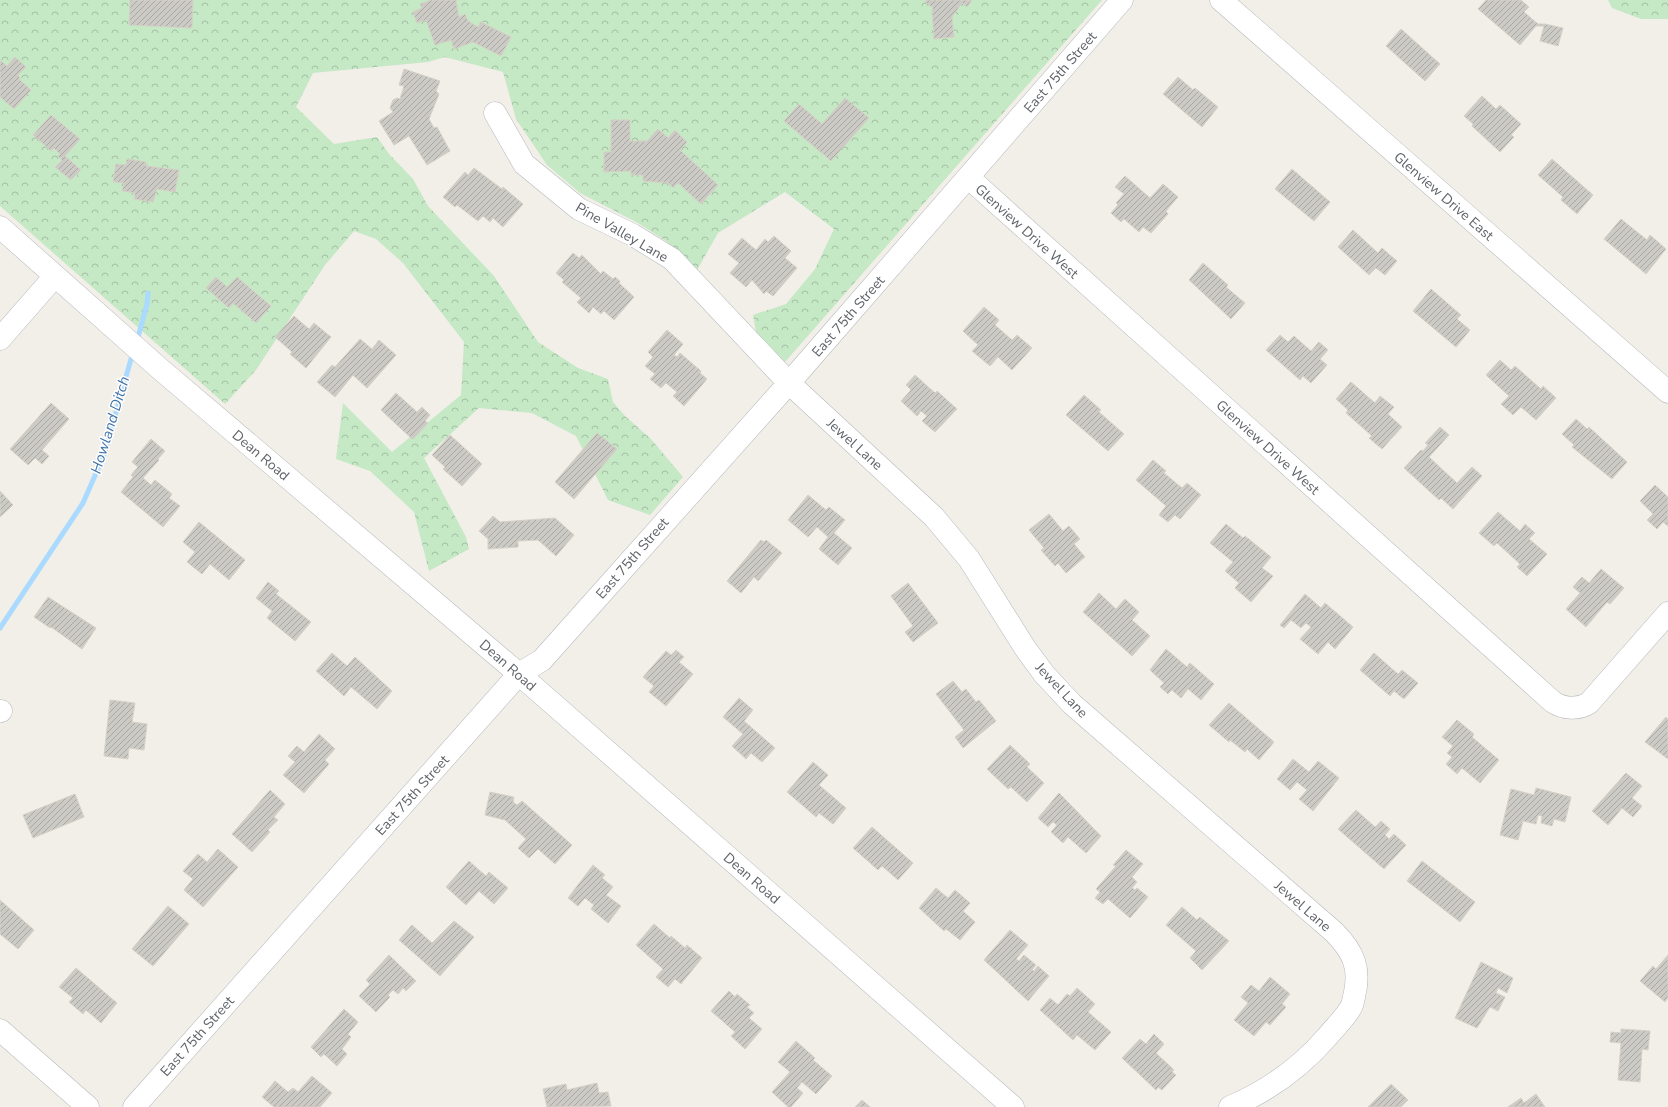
<svg xmlns="http://www.w3.org/2000/svg" width="1668" height="1107" font-family="'Nunito Sans',sans-serif">
	<style>
		.forest { fill: url(#forest-crowns) }
		.lines { fill: none; stroke-linecap: round; stroke-linejoin: round }
		.stream { stroke: #aadaff; stroke-width: 5 }
		.building { fill: url(#building-hatch); stroke: #d6d1c6 }
		.minor-casing { stroke: #b5b8bc; stroke-width: 23 }
		.minor { stroke: #fff; stroke-width: 22 }
		.labels { text-anchor: middle; stroke-width: 3; stroke-linejoin: round; paint-order: stroke }
		.street-label { font-size: 14px; fill: #5f6368; stroke: #fff }
		.water-label { font-size: 15px; font-style: italic; fill: #4174aa; stroke: #fff }
	</style>
	<defs>
		<pattern id="forest-crowns" width="20" height="18" patternUnits="userSpaceOnUse"><rect width="20" height="18" fill="#c5e8c5"/><path d="M2 6a3 3 0 1 1 6 0M12 15a3 3 0 1 1 6 0" fill="none" stroke="#a3c0a4"/></pattern>
		<pattern id="building-hatch" width="6" height="6" patternUnits="userSpaceOnUse"><rect width="6" height="6" fill="#cccac5"/><path d="M-1 1l2-2M0 6l6-6M5 7l2-2" fill="none" stroke="#a9a8a4"/></pattern>
	</defs>
	<rect width="100%" height="100%" fill="#f1efe8"/>
	<g class="forest">
		<polygon points="0,0 1102,0 785,362 756,332 753,315 786,304 815,269 834,229 785,192 718,233 697,270 666,241 638,223 580,193 547,165 516,119 503,72 445,57 428,62 313,73 296,107 334,144 377,137 389,154 413,179 428,206 494,276 538,342 578,368 608,379 613,402 625,416 651,439 683,477 650,515 608,500 576,436 532,413 479,408 424,458 466,537 469,549 429,571 414,512 370,471 336,459 343,403 392,452 461,395 464,342 403,263 376,239 354,231 325,265 256,370 225,404 0,206"/>
		<polygon points="1608,0 1668,0 1668,19 1641,19 1612,8"/>
	</g>
	<g class="lines">
		<g class="stream">
			<polyline points="137,341 147,304 148,293"/>
			<polyline points="0,628 83,503 104,455 133,352"/>
		</g>
	</g>
	<g class="building">
		<polygon points="130,0 193,0 192,28 129,25"/>
		<polygon points="431,0 456,0 459,17 465,14 468,21 478,27 481,22 511,37 501,56 473,42 454,49 451,40 435,45 426,20 417,23 413,12 422,8 420,4"/>
		<polygon points="927,0 972,0 967,7 962,3 952,17 954,37 934,39 932,10 933,8 925,2"/>
		<polygon points="1486,0 1521,0 1529,7 1524,12 1538,24 1545,24 1563,28 1558,46 1540,41 1544,26 1536,26 1520,45 1478,9"/>
		<polygon points="1401,29 1440,64 1425,81 1386,46"/>
		<polygon points="15,57 26,67 18,75 20,77 19,79 31,90 14,109 0,97 0,60 7,66"/>
		<polygon points="404,69 440,81 436,91 439,94 429,119 434,128 437,127 450,151 427,165 409,136 394,145 379,121 393,112 390,108 393,100 397,98 400,99 404,86 399,85"/>
		<polygon points="1178,77 1193,90 1195,88 1218,107 1202,127 1163,94"/>
		<polygon points="1482,96 1496,109 1500,105 1521,124 1511,135 1514,137 1500,152 1472,126 1473,124 1464,116"/>
		<polygon points="845,98 869,118 831,161 784,121 799,104 822,124"/>
		<polygon points="51,115 80,139 65,156 81,170 71,180 55,167 62,160 58,156 60,154 54,148 51,151 33,135"/>
		<polygon points="611,120 630,120 630,141 647,141 658,129 668,138 675,130 687,142 680,150 718,185 701,204 678,183 673,188 668,183 643,181 643,175 631,175 631,171 604,172 604,152 611,152"/>
		<polygon points="127,159 146,162 146,166 179,170 175,192 157,189 153,202 134,199 135,193 122,191 124,183 113,182 116,164 126,165"/>
		<polygon points="1552,159 1593,195 1577,214 1561,200 1563,197 1538,175"/>
		<polygon points="474,168 502,189 503,187 523,204 503,227 493,218 490,222 483,216 478,221 457,205 455,207 443,197 465,172 468,175"/>
		<polygon points="1292,169 1330,202 1314,221 1275,189"/>
		<polygon points="1125,176 1150,198 1163,184 1178,197 1166,211 1168,214 1151,233 1143,227 1139,232 1124,219 1121,222 1111,213 1118,205 1116,203 1124,194 1115,187"/>
		<polygon points="1621,219 1647,240 1650,235 1666,249 1646,274 1604,239"/>
		<polygon points="1353,230 1378,253 1382,248 1397,261 1385,275 1376,268 1369,275 1338,247"/>
		<polygon points="774,236 791,251 785,258 797,268 773,296 766,291 764,294 752,280 746,287 730,273 739,263 728,254 742,238 756,250 765,239 768,242"/>
		<polygon points="573,253 579,258 582,255 601,274 603,271 613,279 615,277 620,281 619,283 634,297 614,320 604,311 601,314 593,307 589,313 577,302 581,298 562,282 564,280 556,273"/>
		<polygon points="1203,263 1228,285 1226,287 1245,303 1231,319 1189,280"/>
		<polygon points="216,277 227,287 237,277 271,306 256,323 233,303 229,308 206,288"/>
		<polygon points="1431,289 1461,315 1457,319 1470,330 1456,347 1413,311"/>
		<polygon points="984,307 999,320 995,325 1012,340 1017,335 1032,348 1012,370 998,357 990,366 972,351 978,345 963,331"/>
		<polygon points="294,316 309,329 314,323 331,337 306,368 290,354 292,352 275,337"/>
		<polygon points="667,330 683,344 674,355 677,357 680,353 701,371 700,373 707,379 684,406 673,396 677,392 666,383 661,388 650,379 655,374 645,366 653,357 648,352"/>
		<polygon points="1280,335 1288,342 1294,336 1311,351 1319,342 1328,350 1320,359 1327,365 1311,383 1303,376 1300,380 1266,350"/>
		<polygon points="360,339 372,349 379,340 396,355 367,388 353,375 335,397 317,382 332,365 335,367"/>
		<polygon points="1500,360 1511,370 1515,366 1541,389 1543,386 1556,398 1536,420 1521,407 1513,415 1501,404 1509,396 1486,375"/>
		<polygon points="915,375 935,393 937,391 957,409 935,432 922,421 927,416 921,411 917,416 901,401 911,390 906,385"/>
		<polygon points="1351,382 1375,403 1380,396 1394,407 1388,414 1402,427 1382,449 1369,438 1372,436 1346,413 1348,410 1336,399"/>
		<polygon points="396,393 417,412 422,407 430,415 425,421 428,423 413,439 412,439 381,410"/>
		<polygon points="1084,395 1101,410 1099,412 1124,434 1108,451 1066,415"/>
		<polygon points="51,403 69,419 42,450 49,456 42,464 35,458 28,465 10,449"/>
		<polygon points="1576,419 1587,429 1589,427 1627,462 1612,479 1572,447 1574,445 1562,434"/>
		<polygon points="1440,427 1449,435 1429,457 1457,483 1472,467 1482,476 1453,509 1441,498 1439,500 1404,468 1421,450 1423,451 1428,445 1425,443"/>
		<polygon points="597,433 617,449 574,499 555,482"/>
		<polygon points="450,435 482,464 462,486 443,469 445,467 432,455"/>
		<polygon points="151,439 165,451 158,459 159,460 143,478 151,485 155,480 172,494 169,498 180,506 163,527 121,492 133,477 131,475 138,467 132,462"/>
		<polygon points="1153,460 1166,471 1164,473 1182,488 1187,483 1201,495 1180,519 1175,515 1168,522 1159,515 1166,506 1136,480"/>
		<polygon points="1655,485 1668,497 1668,526 1663,522 1657,529 1647,520 1653,514 1640,501"/>
		<polygon points="0,491 13,505 0,517"/>
		<polygon points="808,495 826,510 829,507 845,520 834,533 852,548 838,565 819,549 828,537 817,527 808,537 788,520"/>
		<polygon points="1498,512 1520,531 1525,524 1535,533 1529,539 1547,554 1527,576 1517,567 1520,564 1497,543 1494,546 1479,533"/>
		<polygon points="1049,514 1063,531 1069,526 1080,539 1074,544 1085,557 1066,573 1058,563 1055,566 1041,550 1044,548 1029,530"/>
		<polygon points="493,516 500,522 555,518 574,535 556,556 538,540 518,541 518,547 488,549 488,539 479,531"/>
		<polygon points="199,522 245,560 229,580 210,564 202,574 187,562 195,552 183,542"/>
		<polygon points="1226,524 1243,538 1245,536 1271,557 1262,568 1273,576 1251,602 1235,588 1239,583 1225,571 1233,562 1210,543"/>
		<polygon points="761,540 764,542 766,540 782,553 758,581 754,577 741,593 727,581"/>
		<polygon points="1601,569 1624,588 1610,604 1607,602 1586,627 1566,609 1580,593 1573,587 1582,577 1589,583"/>
		<polygon points="268,582 279,591 276,594 311,622 295,641 267,618 272,611 256,598"/>
		<polygon points="908,583 938,623 913,642 905,632 913,626 891,596"/>
		<polygon points="1099,593 1116,609 1125,599 1139,612 1132,620 1150,636 1132,656 1083,612"/>
		<polygon points="1305,594 1321,608 1325,603 1353,627 1335,649 1328,642 1318,654 1300,639 1311,627 1306,623 1301,628 1291,620 1284,628 1280,625"/>
		<polygon points="48,597 96,628 82,649 51,627 50,628 34,617"/>
		<polygon points="1166,649 1187,667 1190,663 1214,684 1201,700 1188,689 1181,698 1172,690 1168,694 1160,687 1164,683 1150,670"/>
		<polygon points="676,650 684,657 679,662 693,674 666,706 649,692 654,686 643,677 666,651 671,655"/>
		<polygon points="332,653 347,666 355,657 392,691 377,709 351,687 344,696 316,671"/>
		<polygon points="1374,653 1398,674 1402,670 1418,683 1404,699 1394,691 1390,696 1360,670"/>
		<polygon points="953,681 962,692 966,689 976,702 979,700 996,721 963,748 955,737 964,730 936,694"/>
		<polygon points="739,698 753,710 744,721 775,748 762,762 751,753 746,759 732,746 743,734 723,717"/>
		<polygon points="110,700 135,703 132,722 147,724 144,750 129,748 128,759 104,756"/>
		<polygon points="1229,703 1274,742 1259,760 1247,749 1245,752 1230,740 1229,742 1209,725"/>
		<polygon points="1666,717 1668,719 1668,759 1645,742"/>
		<polygon points="1457,720 1474,734 1472,737 1499,760 1480,783 1462,768 1457,774 1446,764 1452,757 1447,753 1453,746 1442,737"/>
		<polygon points="319,734 335,749 325,760 329,764 304,793 283,775 295,762 288,756 297,746 304,752"/>
		<polygon points="1010,745 1030,764 1027,767 1044,783 1027,802 1011,787 1008,789 987,769"/>
		<polygon points="1293,759 1309,772 1318,761 1339,778 1313,811 1299,799 1307,790 1297,782 1290,790 1277,779"/>
		<polygon points="813,762 828,775 819,785 846,808 833,824 819,813 816,817 787,792"/>
		<polygon points="1626,773 1642,786 1632,798 1642,806 1633,817 1622,808 1608,825 1592,811"/>
		<polygon points="1536,788 1571,797 1565,822 1554,819 1552,826 1541,823 1542,816 1538,815 1536,824 1523,821 1518,840 1500,835 1511,789 1534,795"/>
		<polygon points="270,790 285,804 274,817 278,820 268,830 270,832 252,852 232,834"/>
		<polygon points="490,792 514,797 513,802 517,805 522,801 572,845 555,864 538,849 529,858 518,848 526,839 505,820 485,815"/>
		<polygon points="1059,793 1101,836 1086,853 1068,837 1063,843 1051,832 1057,825 1053,822 1048,827 1038,818"/>
		<polygon points="75,794 84,817 33,838 23,815"/>
		<polygon points="1356,810 1375,827 1381,821 1390,829 1385,835 1389,839 1394,834 1406,845 1384,869 1338,829"/>
		<polygon points="872,827 913,863 898,880 882,866 878,870 853,848"/>
		<polygon points="218,849 238,867 203,907 184,890 193,879 183,871 198,854 207,862"/>
		<polygon points="1126,850 1143,864 1132,877 1137,882 1132,888 1135,890 1137,888 1148,897 1130,918 1108,899 1103,904 1095,898 1100,892 1096,889 1116,866 1113,865"/>
		<polygon points="469,861 486,876 489,872 508,888 494,904 479,891 466,905 446,887"/>
		<polygon points="1422,861 1475,902 1460,922 1407,881"/>
		<polygon points="593,865 605,875 602,878 613,887 606,895 621,906 608,923 591,909 594,905 585,898 578,906 568,898"/>
		<polygon points="936,888 948,898 955,890 970,903 963,911 975,922 960,940 946,929 944,931 919,908"/>
		<polygon points="0,900 34,930 18,949 0,934"/>
		<polygon points="168,906 189,924 153,966 132,949"/>
		<polygon points="1182,907 1197,920 1200,917 1229,941 1202,970 1190,958 1196,951 1166,925"/>
		<polygon points="454,921 474,937 440,976 399,940 412,925 432,943"/>
		<polygon points="654,924 670,938 671,936 685,948 687,945 702,958 681,984 675,979 668,987 656,977 663,969 636,945"/>
		<polygon points="1010,930 1028,945 1016,959 1019,961 1024,955 1036,965 1032,970 1034,971 1038,966 1049,976 1028,1001 984,960"/>
		<polygon points="389,955 416,981 406,991 403,988 398,994 393,990 388,995 390,997 376,1012 359,996 370,984 366,980"/>
		<polygon points="1668,955 1668,998 1665,1002 1640,981 1653,966 1656,969"/>
		<polygon points="1481,962 1513,978 1507,993 1498,988 1496,993 1505,997 1498,1011 1490,1007 1477,1028 1455,1018"/>
		<polygon points="76,968 117,1003 101,1023 86,1010 83,1014 69,1002 73,998 59,987"/>
		<polygon points="1270,977 1290,994 1282,1004 1286,1007 1270,1025 1266,1022 1254,1036 1234,1020 1248,1003 1241,997 1251,985 1259,991"/>
		<polygon points="1077,988 1095,1004 1088,1012 1111,1032 1095,1050 1077,1035 1073,1040 1040,1010 1050,998 1058,1005 1067,994 1070,996"/>
		<polygon points="729,991 735,997 737,994 750,1005 747,1007 754,1013 749,1018 762,1029 745,1049 731,1036 735,1032 711,1011"/>
		<polygon points="344,1009 358,1022 348,1034 351,1037 342,1049 347,1054 337,1066 324,1054 321,1057 311,1047"/>
		<polygon points="1621,1029 1650,1031 1648,1050 1642,1049 1640,1082 1618,1080 1621,1043 1610,1042 1611,1032 1621,1033"/>
		<polygon points="1154,1034 1164,1044 1156,1053 1174,1070 1172,1072 1176,1075 1162,1090 1158,1087 1156,1090 1122,1058 1140,1039 1146,1044"/>
		<polygon points="796,1041 815,1058 813,1060 832,1076 816,1094 802,1082 797,1088 803,1093 791,1107 788,1107 772,1092 790,1072 778,1062"/>
		<polygon points="312,1076 332,1093 320,1107 274,1107 262,1097 275,1081 288,1092 293,1088 298,1092"/>
		<polygon points="597,1083 599,1093 608,1092 611,1106 547,1107 543,1089 566,1084 567,1090"/>
		<polygon points="1391,1084 1408,1100 1401,1107 1368,1107"/>
		<polygon points="1536,1094 1545,1107 1508,1107 1521,1098 1524,1103"/>
		<polygon points="862,1100 870,1107 855,1107"/>
	</g>
	<g class="lines">
		<g class="minor-casing">
			<g id="minor">
				<polyline points="1221,0 1668,392"/>
				<path d="M495 113 524 164 579 209 633 235 672 259 789 383 934 517 969 559 1025 648 1044 674 1072 704 1334 932C1354 952 1361 969 1354 997 1353 1001 1353 1005 1350 1009 1344 1019 1335 1027 1327 1037 1300 1068 1268 1091 1230 1107"/>
				<path d="M969 178 1553 702C1564 709 1578 710 1589 703L1668 613"/>
				<polyline points="0,227 159,368 519,674 1013,1107"/>
				<polyline points="0,339 55,276"/>
				<polyline points="0,711 1,711"/>
				<polyline points="0,1030 88,1107"/>
				<polyline points="134,1107 519,674 542,660 789,383 1122,0"/>
			</g>
		</g>
		<use href="#minor" class="minor"/>
	</g>
	<g class="labels">
		<g class="street-label">
			<text transform="translate(1060 72) rotate(-49)" y="5">East 75th Street</text>
			<text transform="translate(1444 196) rotate(41)" y="5">Glenview Drive East</text>
			<text transform="translate(1027 231) rotate(42)" y="5">Glenview Drive West</text>
			<text transform="translate(622 232) rotate(30)" y="5">Pine Valley Lane</text>
			<text transform="translate(848 316) rotate(-49)" y="5">East 75th Street</text>
			<text transform="translate(855 444) rotate(42)" y="5">Jewel Lane</text>
			<text transform="translate(1268 447) rotate(42)" y="5">Glenview Drive West</text>
			<text transform="translate(261 455) rotate(40)" y="5">Dean Road</text>
			<text transform="translate(632 558) rotate(-49)" y="5">East 75th Street</text>
			<text transform="translate(508 665) rotate(41)" y="5">Dean Road</text>
			<text transform="translate(1062 690) rotate(47)" y="5">Jewel Lane</text>
			<text transform="translate(412 795) rotate(-48)" y="5">East 75th Street</text>
			<text transform="translate(752 878) rotate(41)" y="5">Dean Road</text>
			<text transform="translate(1303 906) rotate(41)" y="5">Jewel Lane</text>
			<text transform="translate(197 1036) rotate(-48)" y="5">East 75th Street</text>
		</g>
		<g class="water-label">
			<text transform="translate(110 425) rotate(-73)" y="5">Howland Ditch</text>
		</g>
	</g>
</svg>
